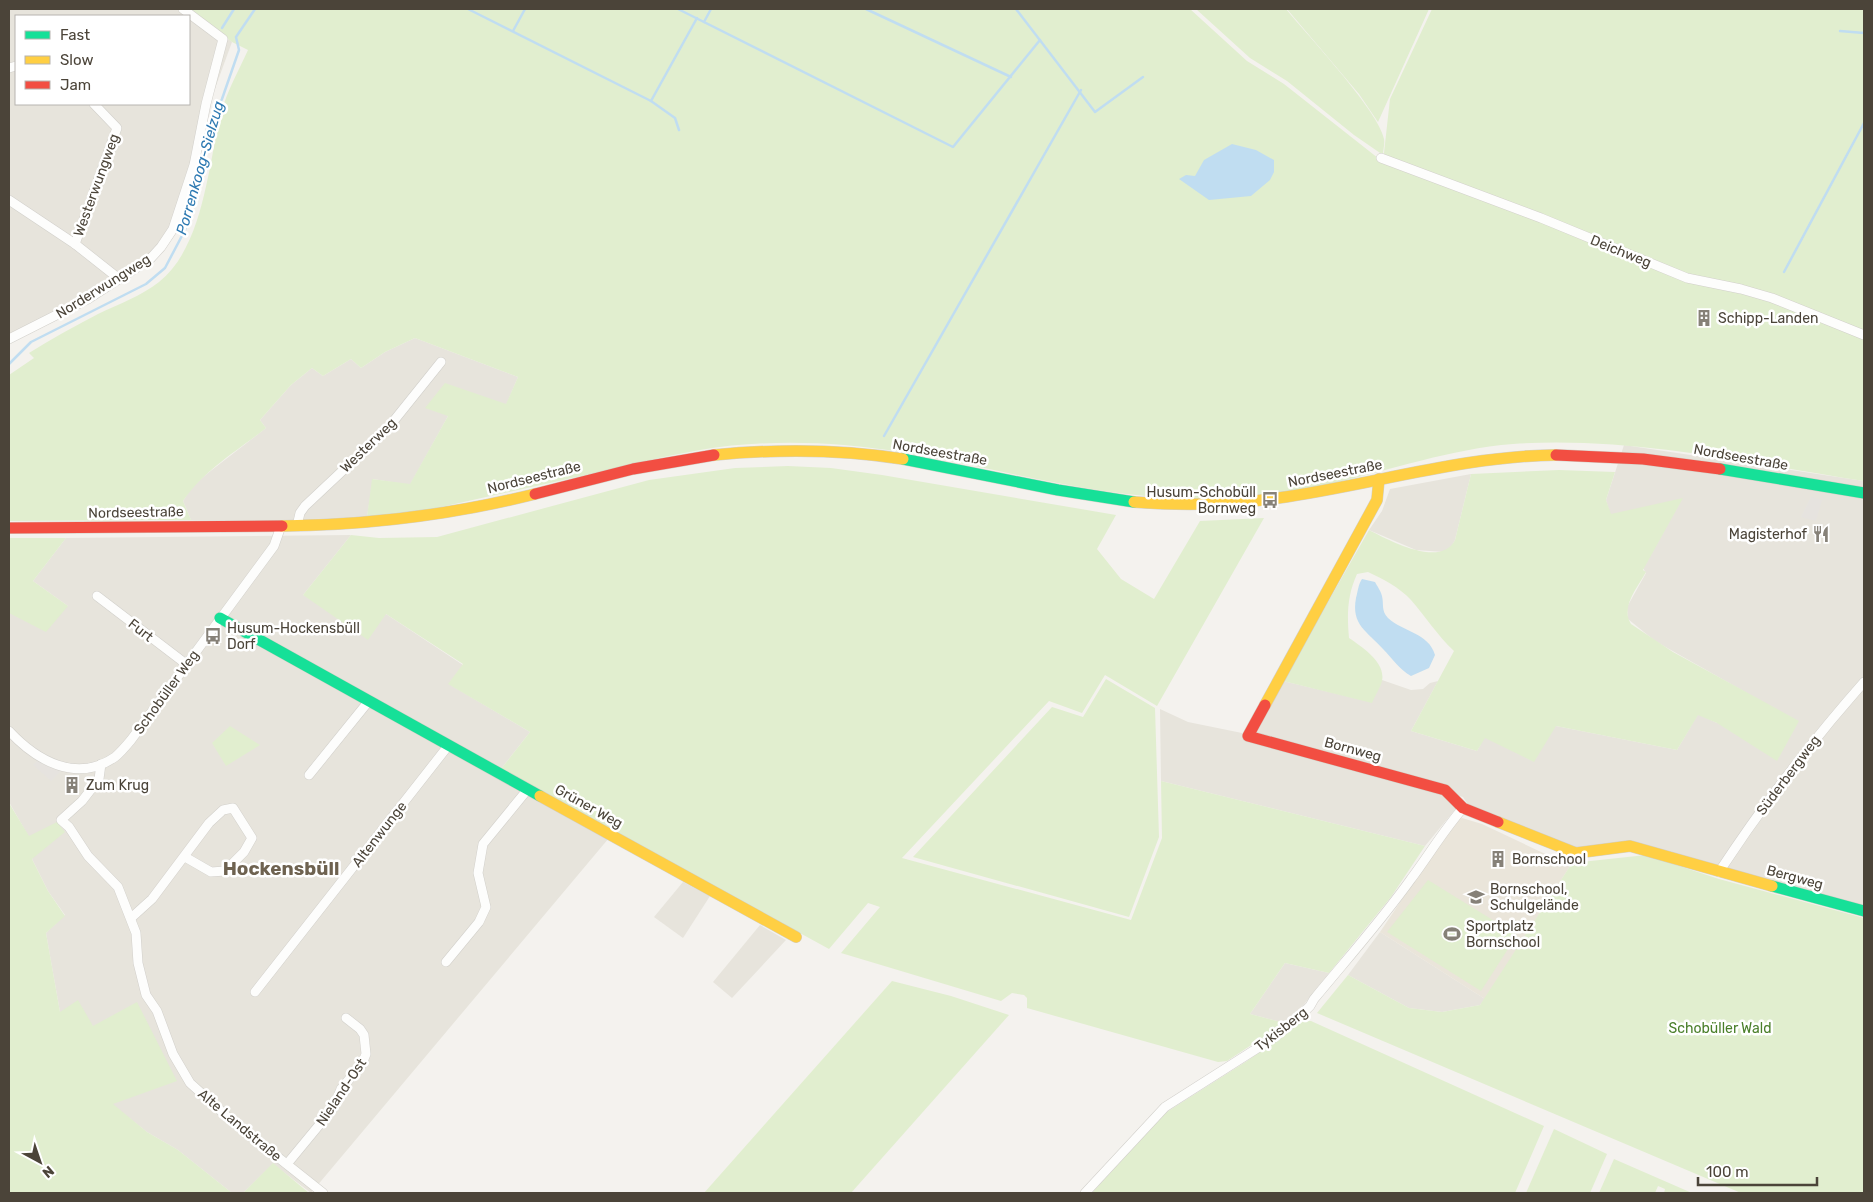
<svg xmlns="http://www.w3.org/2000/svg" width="1873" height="1202" font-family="Rubik,sans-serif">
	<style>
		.residential { fill: #e7e4dc; fill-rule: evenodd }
		.education { fill: #eae5da }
		.green { fill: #e1eecf }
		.parking { fill: #e6e3df }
		.water { fill: #c0ddf1 }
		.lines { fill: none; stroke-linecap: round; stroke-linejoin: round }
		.stream { stroke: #c0ddf1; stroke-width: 2.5 }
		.street-casing { stroke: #d2d0cb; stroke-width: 10 }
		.fast-casing { stroke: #d3cfc5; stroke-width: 12 }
		.slow-casing { stroke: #d3cfc5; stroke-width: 12 }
		.jam-casing { stroke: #d3cfc5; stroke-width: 12 }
		.street { stroke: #fdfdfc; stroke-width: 9 }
		.fast { stroke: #16e098; stroke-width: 11 }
		.slow { stroke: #ffcf43; stroke-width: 11 }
		.jam { stroke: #f24e42; stroke-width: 11 }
		.labels { text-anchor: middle; stroke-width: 5; stroke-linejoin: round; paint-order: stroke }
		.street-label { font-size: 14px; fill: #4b4439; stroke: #fff }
		.poi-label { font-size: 14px; fill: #4b4439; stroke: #fff; text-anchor: start }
		.park-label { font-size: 14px; fill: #4a7f2a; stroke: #fff }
		.water-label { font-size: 15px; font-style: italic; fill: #2e7ab2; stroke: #fff }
		.district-label { font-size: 19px; font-weight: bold; fill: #6e6250; stroke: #fff }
	</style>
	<rect width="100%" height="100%" fill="#f4f2ee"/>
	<g class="residential">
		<path d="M9 9H190L232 42 209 105 186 207 163 249 89 302 9 343ZM16 16H189V104H16Z"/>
		<polygon points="415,338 518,377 506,405 448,416 410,485 373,479 367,517 306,521 191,520 183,501 192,487 208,473 266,428 260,420 291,385 312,368 323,376 351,359 361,368 385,352"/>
		<polygon points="1624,445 1864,481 1864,906 1636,842 1580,850 1469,806 1463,797 1453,794 1458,806 1425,846 1161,781 1160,709 1188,722 1242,733 1251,740 1283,681 1371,702 1382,680 1411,690 1423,689 1430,683 1438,681 1411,731 1477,751 1484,738 1556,726 1677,750 1698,714 1717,723 1761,701 1655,641 1628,619 1627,607 1646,573 1610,514 1606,500"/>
		<polygon points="1471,474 1455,540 1451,547 1444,552 1416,550 1369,530 1382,511 1390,489"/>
		<polygon points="351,535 303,595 386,614 463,665 449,684 530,732 501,769 614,832 311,1193 273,1164 243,1193 232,1193 178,1150 147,1132 112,1104 93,1026 60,1012 46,933 65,915 48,891 32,859 57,823 29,837 9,802 9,613 68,606 33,581 66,538"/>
		<polygon points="683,882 710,896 683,938 654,917"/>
		<polygon points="760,925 786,940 732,998 713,982"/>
		<polygon points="1380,932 1485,999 1480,1005 1442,1012 1409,1008 1348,975"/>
		<polygon points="1285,963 1329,973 1298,1012 1285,1023 1250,1014"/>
	</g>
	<polygon class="education" points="1462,818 1482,824 1558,860 1572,863 1485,999 1380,932 1446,834 1455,821"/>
	<g class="green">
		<path d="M190 9H1190L1247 61 1284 84 1383 162 1390 99 1432 9H1864V481C1749 463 1630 436 1513 444 1450 449 1391 470 1330 484 1289 493 1243 497 1201 498 1080 500 964 455 844 445 797 441 746 442 700 450 665 456 629 465 594 473 545 484 496 495 446 506L404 515 367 517 372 479 410 484 448 416 425 408 445 383 506 404 518 377 415 338 385 352 361 368 351 359 323 376 312 368 291 385 260 420 266 428C237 451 204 470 183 501L191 520 9 521V375L34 358 29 353C51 339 75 326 98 314 119 304 141 296 159 282 204 246 208 165 221 113 227 91 239 70 248 50L232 42Z"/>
		<path d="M1196 9H1286C1307 35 1379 111 1384 139 1385 144 1383 150 1383 155L1354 135 1287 81 1250 58Z"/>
		<polygon points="1287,9 1429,9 1378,122 1359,94"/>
		<polygon points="788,466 831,468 882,475 1116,515 1097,549 1121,579 1154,599 1200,521 1264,518 1157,706 1105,675 1082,713 1049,701 902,858 1131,920 1162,838 1161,781 1425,846 1391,897 1329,973 1285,963 1250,1014 1285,1023 1227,1061 1218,1062 1027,1008 1027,998 1024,995 1012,993 1001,1001 841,953 880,907 868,903 829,949 501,769 530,732 448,684 463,664 386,614 368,640 303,595 351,535 379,538 437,537 649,480 735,468"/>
		<path d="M1559 470 1615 472 1606 500 1611 514 1683 498 1643 570 1646 572C1638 587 1620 607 1631 624L1673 652 1799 721 1777 761 1717 723 1698 715 1677 750 1556 726 1534 762 1485 738 1477 751 1411 731 1454 651C1437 635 1426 617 1411 600 1399 587 1383 579 1368 572L1357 574C1347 596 1347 615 1349 638 1362 647 1386 662 1382 681 1380 688 1375 696 1372 703L1283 681 1369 530C1390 541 1441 568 1455 540L1471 474Z"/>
		<polygon points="9,538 66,538 33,581 68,606 46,632 9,613"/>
		<polygon points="1106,679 1155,708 1159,837 1129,917 913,857 1052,707 1083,717"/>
		<polygon points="230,726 260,745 226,766 212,743"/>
		<polygon points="9,803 29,836 57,822 65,832 32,859 48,891 65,916 46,933 60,1012 78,1000 93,1026 137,1002 177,1081 113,1104 147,1132 178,1150 232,1193 9,1193"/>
		<polygon points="1646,855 1719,879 1864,918 1864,1193 1741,1193 1317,1013 1348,975 1409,1008 1442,1012 1480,1005 1572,863"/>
		<polygon points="1428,880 1517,935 1481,991 1387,932"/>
		<polygon points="892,981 951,996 1009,1015 851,1193 704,1193"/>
		<polygon points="1303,1021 1311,1021 1544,1126 1515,1193 1092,1193 1162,1115 1247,1061"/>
		<polygon points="1554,1129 1607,1154 1590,1193 1526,1193"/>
		<polygon points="1614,1159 1692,1193 1664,1193 1665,1189 1658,1186 1655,1193 1599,1193"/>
		<polygon points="273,1163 309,1193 243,1193"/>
	</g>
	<g class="parking">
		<polygon points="1811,497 1822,500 1816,521 1801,517"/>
		<polygon points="38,760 61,771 51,781 33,765"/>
	</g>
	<g class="water">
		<polygon points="1232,144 1256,150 1274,160 1274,172 1270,180 1251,196 1209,200 1179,179 1186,175 1195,176 1204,160"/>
		<path d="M1362 579 1375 582C1377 586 1381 591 1382 596 1384 604 1381 611 1388 618 1403 632 1429 633 1435 655L1429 668 1411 676C1400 670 1392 658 1383 649 1367 631 1351 625 1356 598 1358 591 1358 585 1362 579Z"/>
	</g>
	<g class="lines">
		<g class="stream">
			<polyline points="468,9 651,101 675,118 679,130"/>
			<polyline points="678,9 953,147 1040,40"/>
			<polyline points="866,9 1011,77"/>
			<polyline points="1016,9 1095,112 1143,77"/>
			<polyline points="704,22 711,9"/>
			<polyline points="222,28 234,9"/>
			<polyline points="513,31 525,9"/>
			<polyline points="1840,31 1864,33"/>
			<polyline points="651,101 697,18"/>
			<polyline points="1784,272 1864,123"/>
			<polyline points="9,364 31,342 146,284 165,268 185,230 211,122 222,99 239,50 236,37 255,9"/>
			<polyline points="884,436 1081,90"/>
		</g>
		<g class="street-casing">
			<g id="street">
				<polyline points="9,68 16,66"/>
				<polyline points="1381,158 1541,218 1687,278 1741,289 1772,298 1864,335"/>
				<polyline points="9,200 75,244 118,278"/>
				<polyline points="75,244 117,128 94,104"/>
				<polyline points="9,339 88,299 150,259 161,247 173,229 194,165 206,104 223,39 183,9"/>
				<polyline points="297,526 300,513 305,506 388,428 441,362"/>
				<polyline points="97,596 186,664"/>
				<path d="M9 731C36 760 76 784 115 757 121 752 126 746 131 740L274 546 281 526"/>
				<polyline points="101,764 99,779 82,801 61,820 69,827 88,856 118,887 136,933 138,963 146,995 157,1011 173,1054 190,1083 231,1120 323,1193"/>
				<polyline points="309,775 368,702"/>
				<path d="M1719 872C1763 805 1811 742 1864 682"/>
				<polyline points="131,918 152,899 209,823 223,810 233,808 252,838 244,852 225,871 211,872 185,857"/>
				<polyline points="446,962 479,922 486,907 478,873 483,844 528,789"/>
				<polyline points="255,992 448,746"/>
				<polyline points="287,1164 334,1107 341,1089 362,1064 366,1054 364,1035 360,1029 346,1018"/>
				<path d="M1085 1193 1165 1107 1275 1037 1298 1018 1310 1006 1314 999C1347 959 1381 921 1411 879 1429 855 1443 831 1463 808"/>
			</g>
		</g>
		<g class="fast-casing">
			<g id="fast">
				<polyline points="903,459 1058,490 1134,502"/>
				<polyline points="1720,469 1864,493"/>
				<polyline points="220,618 540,796"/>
				<polyline points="1772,886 1864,911"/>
			</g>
		</g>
		<g class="slow-casing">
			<g id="slow">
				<path d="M714 455C777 449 840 449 903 459"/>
				<path d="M1134 502C1183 506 1230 505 1278 498 1371 485 1462 456 1556 455"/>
				<path d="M282 526C369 525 451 515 535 494"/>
				<polyline points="1265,705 1377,500 1379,479"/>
				<polyline points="540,796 796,937"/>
				<polyline points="1498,822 1576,853 1630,846 1772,886"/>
			</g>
		</g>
		<g class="jam-casing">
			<g id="jam">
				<polyline points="1556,455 1643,459 1720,469"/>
				<polyline points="535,494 633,469 714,455"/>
				<polyline points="9,528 282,526"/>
				<polyline points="1265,705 1248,736 1445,790 1463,808 1498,822"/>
			</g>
		</g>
		<use href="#street" class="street"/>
		<use href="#fast" class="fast"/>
		<use href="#slow" class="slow"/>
		<use href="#jam" class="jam"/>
	</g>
	<defs>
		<g id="building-bare" transform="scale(1.35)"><path d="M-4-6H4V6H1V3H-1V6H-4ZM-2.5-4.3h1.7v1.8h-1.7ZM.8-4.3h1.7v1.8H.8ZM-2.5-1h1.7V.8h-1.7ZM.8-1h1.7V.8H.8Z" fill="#868178" stroke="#fff" stroke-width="2.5" paint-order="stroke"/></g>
		<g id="bus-bare" transform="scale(1.35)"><path d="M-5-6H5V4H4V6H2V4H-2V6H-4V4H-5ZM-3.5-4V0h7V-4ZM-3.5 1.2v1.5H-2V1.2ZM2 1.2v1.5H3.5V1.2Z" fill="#868178" stroke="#fff" stroke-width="2.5" paint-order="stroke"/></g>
		<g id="restaurant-bare" transform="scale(1.35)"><path d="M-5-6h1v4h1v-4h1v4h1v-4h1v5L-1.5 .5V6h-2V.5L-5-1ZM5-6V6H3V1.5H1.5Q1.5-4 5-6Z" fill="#868178" stroke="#fff" stroke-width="2.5" paint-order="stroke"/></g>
		<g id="school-bare" transform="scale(1.35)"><path d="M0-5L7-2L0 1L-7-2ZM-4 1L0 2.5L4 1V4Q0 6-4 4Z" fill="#868178" stroke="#fff" stroke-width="2.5" paint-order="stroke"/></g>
		<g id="stadium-bare" transform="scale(1.35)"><path d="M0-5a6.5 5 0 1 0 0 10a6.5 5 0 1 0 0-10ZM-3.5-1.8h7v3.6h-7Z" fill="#868178" stroke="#fff" stroke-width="2.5" paint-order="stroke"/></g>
	</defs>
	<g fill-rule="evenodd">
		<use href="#building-bare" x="1704" y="318"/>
		<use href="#bus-bare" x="1270" y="500"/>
		<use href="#restaurant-bare" x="1821" y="534"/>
		<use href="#bus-bare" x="213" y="636"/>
		<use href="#building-bare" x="72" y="785"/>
		<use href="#building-bare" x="1498" y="859"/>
		<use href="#school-bare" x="1476" y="897"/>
		<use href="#stadium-bare" x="1452" y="934"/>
	</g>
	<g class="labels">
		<g class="street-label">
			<text transform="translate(96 185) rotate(-70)" y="5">Westerwungweg</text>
			<text transform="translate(1621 251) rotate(22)" y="5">Deichweg</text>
			<text transform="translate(103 286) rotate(-32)" y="5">Norderwungweg</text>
			<text transform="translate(368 445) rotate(-44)" y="5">Westerweg</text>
			<text transform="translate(940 452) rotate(10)" y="5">Nordseestraße</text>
			<text transform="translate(1741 457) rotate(10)" y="5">Nordseestraße</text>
			<text transform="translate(1335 473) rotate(-11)" y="5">Nordseestraße</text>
			<text transform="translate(534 477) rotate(-14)" y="5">Nordseestraße</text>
			<text transform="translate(136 512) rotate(-1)" y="5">Nordseestraße</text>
			<text transform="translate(141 630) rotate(38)" y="5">Furt</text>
			<text transform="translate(166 692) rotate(-54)" y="5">Schobüller Weg</text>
			<text transform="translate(1353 749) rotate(15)" y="5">Bornweg</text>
			<text transform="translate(1788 775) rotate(-53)" y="5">Süderbergweg</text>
			<text transform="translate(589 806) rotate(29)" y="5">Grüner Weg</text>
			<text transform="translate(379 834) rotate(-52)" y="5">Altenwunge</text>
			<text transform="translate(1795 877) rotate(15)" y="5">Bergweg</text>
			<text transform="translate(1281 1029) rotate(-38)" y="5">Tykisberg</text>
			<text transform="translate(341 1092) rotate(-56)" y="5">Nieland-Ost</text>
			<text transform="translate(240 1125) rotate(40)" y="5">Alte Landstraße</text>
		</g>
		<g class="poi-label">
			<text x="1718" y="323">Schipp-Landen</text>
			<text x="1256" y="497" text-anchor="end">Husum-Schobüll<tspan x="1256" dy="16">Bornweg</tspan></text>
			<text x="1807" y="539" text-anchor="end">Magisterhof</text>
			<text x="227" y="633">Husum-Hockensbüll<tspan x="227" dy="16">Dorf</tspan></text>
			<text x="86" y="790">Zum Krug</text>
			<text x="1512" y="864">Bornschool</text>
			<text x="1490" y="894">Bornschool,<tspan x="1490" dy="16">Schulgelände</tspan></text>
			<text x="1466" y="931">Sportplatz<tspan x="1466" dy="16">Bornschool</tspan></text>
		</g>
		<g class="park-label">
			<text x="1720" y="1033">Schobüller Wald</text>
		</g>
		<g class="water-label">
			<text transform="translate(200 168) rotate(-74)" y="5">Porrenkoog-Sielzug</text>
		</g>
		<g class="district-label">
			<text x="281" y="875">Hockensbüll</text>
		</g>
	</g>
	<rect width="1873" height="1202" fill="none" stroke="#4b4439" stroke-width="20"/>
	<rect x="15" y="15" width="175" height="90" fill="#ffffff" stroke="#b7b4b0"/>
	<rect x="25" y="31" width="25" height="8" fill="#16e098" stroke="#b7b4b0"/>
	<text x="60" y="40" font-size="15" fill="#4b4439">Fast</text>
	<rect x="25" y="56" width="25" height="8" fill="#ffcf43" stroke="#b7b4b0"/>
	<text x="60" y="65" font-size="15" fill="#4b4439">Slow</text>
	<rect x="25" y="81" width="25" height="8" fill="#f24e42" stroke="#b7b4b0"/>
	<text x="60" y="90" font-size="15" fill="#4b4439">Jam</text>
	<g transform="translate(40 1162) rotate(140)" stroke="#ffffff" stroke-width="4" paint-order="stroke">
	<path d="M0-4L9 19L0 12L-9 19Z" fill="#4b4439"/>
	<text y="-8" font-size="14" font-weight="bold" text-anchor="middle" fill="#4b4439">N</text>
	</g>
	<path d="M1698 1177v8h119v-8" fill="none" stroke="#4b4439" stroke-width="2.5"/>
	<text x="1706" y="1177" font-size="15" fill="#4b4439" stroke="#ffffff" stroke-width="4" paint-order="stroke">100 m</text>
</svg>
